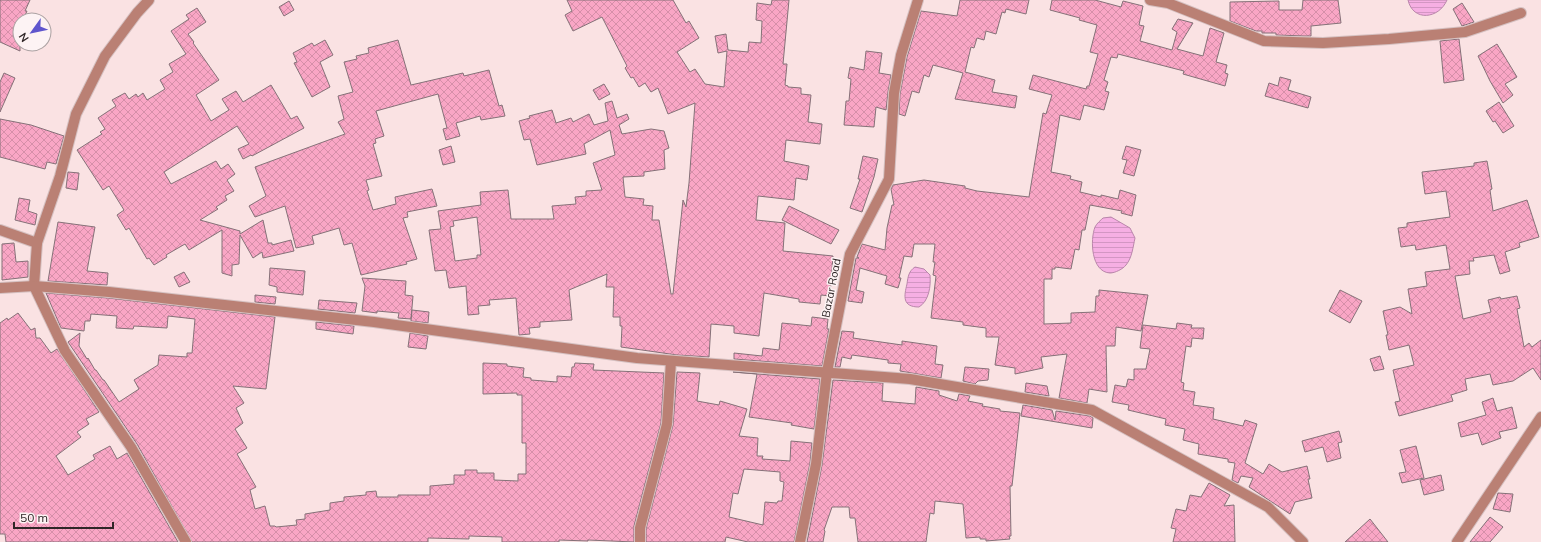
<svg xmlns="http://www.w3.org/2000/svg" width="1541" height="542" font-family="Mulish,sans-serif">
	<style>
		.water { fill: url(#water-rules); stroke: #ba86ab }
		.building { fill: url(#building-cross-hatch); stroke: #857178; fill-rule: evenodd }
		.lines { fill: none; stroke-linecap: round; stroke-linejoin: round }
		.minor-casing { stroke: #d5c0c1; stroke-width: 12 }
		.minor { stroke: #ba8074; stroke-width: 10 }
		.labels { text-anchor: middle; stroke-width: 3; stroke-linejoin: round; paint-order: stroke }
		.street-label { font-size: 11px; fill: #2f2627; stroke: #fdf3f4 }
	</style>
	<defs>
		<pattern id="water-rules" width="6" height="5" patternUnits="userSpaceOnUse"><rect width="6" height="5" fill="#f6afe3"/><path d="M0 2.5h6" fill="none" stroke="#d396c3"/></pattern>
		<pattern id="building-cross-hatch" width="8" height="8" patternUnits="userSpaceOnUse"><rect width="8" height="8" fill="#f9a6c5"/><path d="M0 0l8 8M0 8l8-8" fill="none" stroke="#d68fa9"/></pattern>
	</defs>
	<rect width="100%" height="100%" fill="#fae2e3"/>
	<g class="water">
		<path d="M1408 0H1447C1439 19 1413 22 1408 0Z"/>
		<path d="M1111 217 1130 228 1135 238C1133 247 1132 258 1126 265 1123 269 1115 273 1110 273 1091 272 1090 240 1095 227 1097 223 1101 220 1103 218Z"/>
		<path d="M915 267 924 269 930 275C931 286 929 301 919 307 902 307 904 296 907 284 908 276 909 271 915 267Z"/>
	</g>
	<g class="building">
		<polygon points="0,0 30,0 25,11 27,11 23,20 20,20 20,51 0,42"/>
		<path d="M567 0H673L686 23 689 21 699 38 677 52 690 72 695 69 705 84 724 87 727 51 718 53 715 36 726 34 728 50 748 52 749 42 761 43 762 21 756 20 757 3 771 5 772 0H789L783 64H787L785 85 788 86V87L801 88V94L811 95 808 122 822 124 820 144 786 140 784 161 809 166 807 180 796 178 794 200 758 196 756 220 785 223 783 251 833 256 830 296 821 295 820 304 799 302V299L764 293 759 336 734 333V326L711 324 709 357 677 355 621 347 622 326H620V317H613L614 287H606L607 274 569 290 572 320 540 322V327L529 328 530 334 519 335 516 298 489 300 490 305 478 306 479 314 468 315 466 286 449 288 446 270 435 271 429 230 441 229 438 211 481 205 480 192 508 190 511 219H554L552 206 576 204 575 197 586 196V191L602 190 593 163 615 155 610 130 584 144 586 154 537 165 530 139 524 140 519 121 530 118 529 116 552 110 556 123 571 118 573 122 589 114 594 125 608 121 605 103 612 101 617 118 627 114 629 119 619 125 622 134 651 129 664 131 669 148 664 150 665 169 644 172V176L623 177 625 197 644 199 643 205 653 206 652 220H659L671 294H673L683 200 686 207 689 183 695 103 668 114 658 88 651 92 645 83 639 87 633 77 631 78 625 68 627 66 602 17 573 31 565 15 572 11ZM477 217 481 255H477V258L455 261 450 227 454 226 453 221Z"/>
		<polygon points="960,0 1029,0 1026,14 1006,9 1005,13 1002,12 996,34 986,31 984,40 977,38 974,48 971,47 965,72 995,80 992,92 1017,96 1015,108 955,99 963,73 933,65 929,77 924,75 919,93 912,91 905,116 899,114 900,94 907,57 921,11 957,16"/>
		<polygon points="1052,0 1095,0 1121,7 1123,1 1143,6 1139,25 1144,26 1140,41 1172,50 1177,32 1172,29 1178,19 1193,23 1177,49 1203,56 1210,28 1224,33 1216,62 1227,65 1225,73 1228,74 1225,86 1183,74 1184,71 1118,54 1117,58 1111,57 1104,80 1108,82 1105,91 1109,92 1104,110 1084,105 1080,120 1060,115 1051,172 1071,176 1070,179 1082,182 1080,192 1101,197 1101,195 1118,199 1120,190 1136,195 1132,216 1121,213 1122,211 1090,205 1085,230 1082,230 1079,250 1075,249 1071,269 1055,267 1055,269 1052,269 1052,279 1044,279 1044,324 1071,323 1071,313 1095,312 1096,296 1099,296 1099,290 1148,295 1141,331 1116,327 1115,346 1106,346 1107,392 1089,389 1087,403 1059,398 1067,354 1041,357 1043,368 1015,374 1015,368 995,365 999,337 986,337 986,328 963,325 963,322 931,318 936,276 933,275 935,262 933,262 935,244 914,244 912,257 904,256 899,278 901,278 898,288 885,284 887,276 860,268 856,290 864,292 862,303 848,301 856,258 859,258 857,257 862,244 885,250 887,228 892,205 894,205 891,189 893,185 924,180 965,186 965,188 977,191 1029,197 1043,113 1046,114 1052,95 1029,89 1033,75 1086,89 1087,86 1089,86 1098,54 1090,52 1097,25 1079,20 1080,18 1050,10"/>
		<polygon points="1303,0 1338,0 1341,23 1311,26 1311,36 1304,36 1276,35 1276,33 1262,33 1262,31 1256,31 1230,21 1230,2 1279,1 1279,10 1302,10"/>
		<polygon points="289,1 294,10 284,16 279,7"/>
		<polygon points="1462,3 1474,22 1462,26 1453,9"/>
		<polygon points="197,8 206,22 188,34 194,42 193,43 219,80 196,95 211,121 229,110 222,99 236,91 243,102 271,85 291,119 297,116 304,128 252,156 251,155 243,159 238,149 249,144 237,126 164,172 171,184 216,161 221,169 228,164 235,174 227,180 234,191 225,196 227,200 216,207 218,209 200,220 240,231 240,234 263,220 268,243 272,243 272,245 291,240 294,251 263,258 262,252 253,258 240,235 239,264 232,265 232,276 222,273 222,230 189,250 185,244 166,255 167,257 154,265 149,258 147,259 129,228 126,230 117,215 124,210 109,186 103,190 77,150 102,134 100,132 105,129 98,118 116,106 112,100 125,93 129,99 136,94 138,97 143,93 147,100 165,89 160,80 173,72 169,64 186,54 171,31 189,19 186,15"/>
		<polygon points="1459,39 1464,80 1444,83 1440,41"/>
		<polygon points="325,40 333,55 320,62 330,87 312,97 294,63 297,62 293,53 312,43 314,46"/>
		<polygon points="398,40 411,85 463,73 464,76 489,70 499,106 502,105 505,116 481,120 480,116 456,123 460,136 446,140 443,129 447,128 438,94 376,111 384,136 375,139 376,143 373,144 382,176 366,180 369,190 367,191 373,210 396,204 395,197 432,189 437,206 407,212 408,217 403,218 417,259 406,262 407,264 361,275 352,243 344,245 339,228 312,236 314,244 296,248 285,206 255,217 249,206 266,196 255,167 345,134 338,122 344,119 338,96 353,92 344,62 357,59 356,56 369,53 368,48"/>
		<polygon points="1497,44 1517,77 1505,84 1513,95 1503,103 1490,81 1478,56"/>
		<polygon points="866,51 882,53 879,73 891,75 888,92 886,110 876,107 874,127 844,125 846,101 849,101 851,79 848,78 850,67 864,70"/>
		<polygon points="4,73 15,78 0,112 0,82"/>
		<polygon points="1280,77 1291,80 1288,90 1311,97 1308,108 1265,96 1269,83 1278,86"/>
		<polygon points="604,84 610,94 599,100 593,90"/>
		<polygon points="1499,102 1514,126 1503,133 1495,121 1493,122 1486,111"/>
		<polygon points="0,119 31,125 64,136 56,164 47,162 45,169 0,157"/>
		<polygon points="451,146 455,162 443,165 439,150"/>
		<polygon points="1126,146 1141,150 1134,176 1123,173 1127,160 1122,159"/>
		<polygon points="863,156 878,159 874,177 862,212 850,208 860,179 858,179"/>
		<polygon points="1487,161 1492,189 1490,190 1493,211 1527,200 1539,237 1519,243 1520,247 1505,252 1510,271 1500,274 1494,255 1473,258 1474,261 1469,261 1470,274 1455,276 1463,319 1491,312 1488,300 1500,297 1501,299 1517,296 1520,308 1517,309 1524,347 1529,343 1532,347 1541,340 1541,380 1533,368 1513,381 1493,385 1490,374 1465,379 1467,390 1451,395 1453,401 1399,416 1395,402 1400,401 1393,370 1414,365 1409,345 1389,350 1386,335 1388,335 1383,311 1400,307 1412,314 1408,289 1427,286 1425,272 1450,269 1446,245 1416,250 1415,245 1401,247 1398,228 1407,227 1407,223 1450,217 1446,191 1425,194 1422,172 1474,166 1474,163"/>
		<polygon points="68,172 79,173 77,190 66,188"/>
		<polygon points="19,198 30,200 28,211 37,214 35,225 15,220"/>
		<polygon points="789,206 839,230 831,244 782,220"/>
		<polygon points="58,222 95,227 87,271 108,273 107,285 48,281"/>
		<polygon points="14,243 16,262 28,261 28,277 2,280 2,244"/>
		<polygon points="270,268 305,271 303,295 277,292 277,287 269,285"/>
		<polygon points="184,272 190,282 179,287 174,277"/>
		<polygon points="362,278 406,281 405,295 413,296 411,319 398,318 399,313 377,311 377,313 362,311 365,286"/>
		<polygon points="1340,290 1362,301 1350,323 1329,311"/>
		<polygon points="46,293 108,298 275,317 266,389 233,386 244,403 236,408 243,423 235,429 247,448 237,454 256,487 250,490 255,509 265,506 270,526 275,526 276,527 297,525 296,520 305,519 305,514 330,510 330,503 344,501 344,497 366,495 366,492 376,491 377,497 398,497 398,495 430,495 430,486 454,484 454,475 465,475 465,470 477,470 477,473 494,473 494,480 518,481 518,474 526,474 526,443 522,443 522,395 517,395 517,393 483,394 483,363 507,364 507,366 524,368 523,377 531,378 531,380 557,382 557,376 571,377 572,367 574,367 575,363 594,364 593,370 664,373 661,423 634,526 634,542 588,540 588,541 559,540 559,542 502,542 502,537 469,536 469,539 428,538 428,542 192,542 137,444 68,342 80,333 79,346 87,359 88,358 95,370 96,370 103,380 104,380 119,402 139,389 134,380 158,365 159,355 187,357 187,353 192,353 195,319 168,316 167,328 134,326 133,329 116,328 117,316 91,314 90,321 85,321 84,331 61,328"/>
		<polygon points="255,295 276,297 275,304 255,302"/>
		<polygon points="319,300 357,303 355,313 318,309"/>
		<polygon points="412,310 429,312 428,323 411,321"/>
		<polygon points="18,313 31,330 35,328 36,338 40,338 51,353 57,349 99,412 86,419 89,424 77,432 81,437 56,456 68,475 95,459 93,455 110,446 117,459 127,453 178,542 6,542 5,534 0,534 0,323 7,318 8,320"/>
		<polygon points="812,317 828,319 827,329 829,329 822,366 734,359 734,353 762,356 763,348 779,350 782,323 811,326"/>
		<polygon points="316,322 354,326 353,334 316,329"/>
		<polygon points="1177,323 1192,325 1191,328 1204,328 1203,339 1192,338 1191,347 1186,346 1181,382 1184,383 1183,390 1195,392 1193,405 1214,408 1213,419 1243,426 1245,420 1257,424 1245,463 1263,474 1269,464 1282,472 1307,466 1310,479 1308,479 1312,498 1295,502 1290,514 1249,487 1253,478 1241,476 1238,483 1232,480 1235,463 1228,462 1228,459 1198,454 1199,444 1183,440 1185,429 1165,425 1166,419 1128,410 1129,405 1112,402 1115,385 1126,387 1128,379 1134,380 1134,369 1146,369 1150,349 1140,348 1143,325 1176,329"/>
		<polygon points="842,331 854,332 853,338 902,345 902,341 937,346 935,364 943,365 941,378 900,371 901,364 888,363 888,360 852,355 851,359 842,357 840,367 835,367"/>
		<polygon points="410,333 428,336 426,349 408,347"/>
		<polygon points="1380,356 1384,369 1374,371 1370,359"/>
		<polygon points="965,367 989,369 988,380 978,381 975,384 963,381"/>
		<path d="M677 372 700 373 697 401 719 405 720 401 747 409 739 436 758 438 757 456H763L762 459 790 461 791 441 812 443 810 463 794 542H748L726 537 725 542H646V529L673 425ZM744 469 780 472V481L784 482 782 501H778L777 503 765 502 763 525 729 517 733 493 738 494Z"/>
		<polygon points="733,372 820,379 814,429 791,425 792,423 749,417 757,374"/>
		<polygon points="833,380 883,383 882,401 915,404 916,387 939,391 939,395 957,401 959,394 970,396 968,401 983,404 982,406 1000,409 1000,411 1020,413 1012,486 1010,486 1011,536 1009,536 1010,539 986,541 986,539 980,539 980,537 966,538 963,504 935,501 934,514 930,513 926,542 858,542 855,518 850,518 849,507 832,507 824,530 825,531 823,542 807,542 822,465"/>
		<polygon points="1026,383 1047,386 1049,396 1025,392"/>
		<polygon points="1493,398 1497,411 1512,407 1517,428 1499,432 1501,438 1482,445 1478,433 1461,437 1458,423 1486,415 1482,402"/>
		<polygon points="1023,405 1052,410 1055,420 1056,411 1090,416 1093,418 1092,428 1021,416"/>
		<polygon points="1339,431 1342,442 1338,443 1341,458 1327,462 1323,447 1305,452 1302,441"/>
		<polygon points="1416,446 1424,478 1402,483 1399,473 1406,472 1400,450"/>
		<polygon points="1441,475 1444,490 1424,495 1420,480"/>
		<polygon points="1209,483 1230,495 1224,506 1234,505 1235,542 1173,542 1176,529 1171,528 1176,509 1186,511 1190,495 1201,497"/>
		<polygon points="1498,493 1513,494 1510,512 1493,509"/>
		<polygon points="1490,517 1503,527 1490,542 1470,542"/>
		<polygon points="1370,519 1388,542 1345,542"/>
	</g>
	<g class="lines">
		<g class="minor-casing">
			<g id="minor">
				<polyline points="149,0 137,13 105,56 76,114 60,176 37,243 34,286 65,351 131,447 186,542"/>
				<polyline points="1150,0 1168,3 1264,41 1323,43 1389,39 1465,32 1521,13"/>
				<polyline points="0,230 37,243"/>
				<polyline points="0,288 34,286 109,292 374,322 637,358 910,379 1092,410 1268,507 1303,542"/>
				<polyline points="640,542 640,528 667,424 671,361"/>
				<polyline points="800,542 816,464 827,372 850,254 889,179 894,93 901,55 918,0"/>
				<polyline points="1457,542 1541,417"/>
			</g>
		</g>
		<use href="#minor" class="minor"/>
	</g>
	<g class="labels">
		<g class="street-label">
			<text transform="translate(831 288) rotate(-79)" y="4">Bazar Road</text>
		</g>
	</g>
	<g transform="translate(32 32) rotate(237)"><circle r="19" fill="#fdf3f4" stroke="#aba1a2"/>
	<path d="M0-3L7 15L0 10L-7 15Z" fill="#5f55cd"/>
	<text y="-6" font-size="11" font-weight="bold" text-anchor="middle" fill="#2f2627">N</text>
	</g>
	<path d="M14 522v6h99v-6" fill="none" stroke="#2f2627" stroke-width="2"/>
	<text x="20" y="522" font-size="12" fill="#2f2627" stroke="#fdf3f4" stroke-width="3" paint-order="stroke">50 m</text>
</svg>
